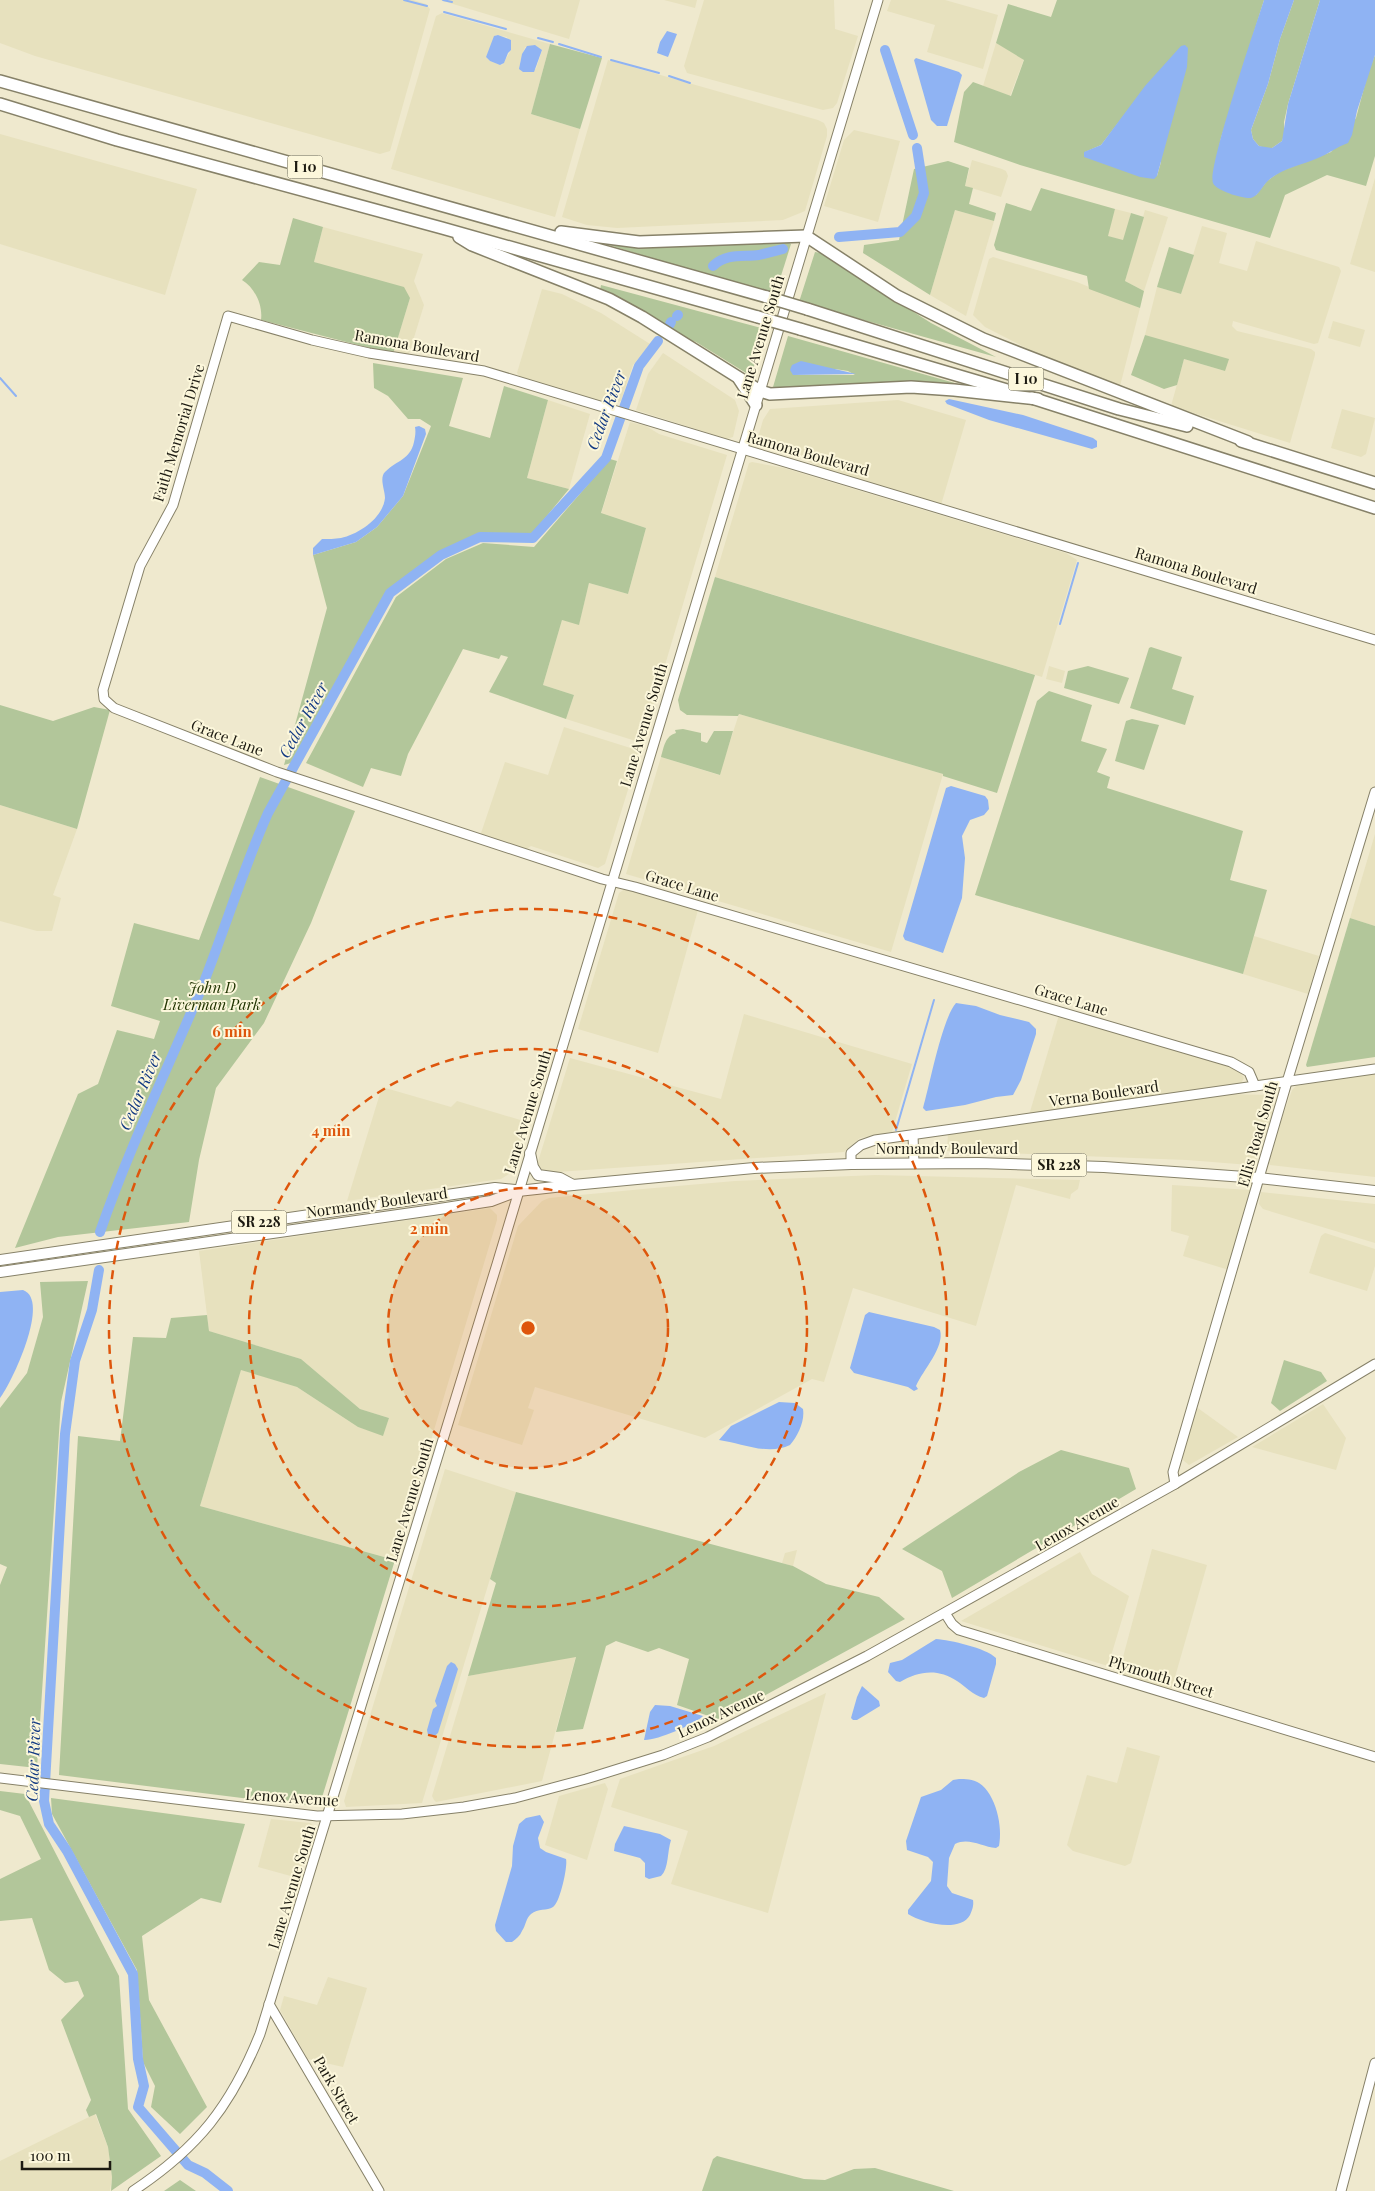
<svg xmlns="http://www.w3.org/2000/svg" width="1375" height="2191" font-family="'Playfair Display',serif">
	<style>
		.built { fill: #e7e1be; fill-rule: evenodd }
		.green { fill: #b2c69a; fill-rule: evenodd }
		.water { fill: #8fb3f3 }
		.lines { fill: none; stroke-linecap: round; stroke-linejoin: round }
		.stream { stroke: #8fb3f3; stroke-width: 2 }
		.river { stroke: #8fb3f3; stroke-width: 10 }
		.secondary-casing { stroke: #868168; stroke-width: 11 }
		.primary-casing { stroke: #868168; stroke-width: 12 }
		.highway-casing { stroke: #868168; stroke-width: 14 }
		.secondary { stroke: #fff; stroke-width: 9 }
		.primary { stroke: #fff; stroke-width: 10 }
		.highway { stroke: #fff; stroke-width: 11 }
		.highway-bridge-casing { stroke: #868168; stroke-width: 14; stroke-linecap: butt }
		.highway-bridge { stroke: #fff; stroke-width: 11 }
		.ring { fill: none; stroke: #de560c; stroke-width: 2.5; stroke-dasharray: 9 6 }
		.labels { text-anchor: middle; stroke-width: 4; stroke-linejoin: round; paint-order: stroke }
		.shield { fill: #fcf7db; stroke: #5f5c4e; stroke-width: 1 }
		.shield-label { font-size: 14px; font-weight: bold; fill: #1c1a11 }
		.street-label { font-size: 15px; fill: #1c1a11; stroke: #fcf7db }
		.park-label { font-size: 15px; font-style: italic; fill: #203300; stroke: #fcf7db }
		.water-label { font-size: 16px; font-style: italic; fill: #133a83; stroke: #fcf7db }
		.centre { fill: #de560c; stroke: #fcf7db; stroke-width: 2.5 }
		.ring-label { font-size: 15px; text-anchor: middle; font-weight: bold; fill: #de560c; stroke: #fcf7db; stroke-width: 4; stroke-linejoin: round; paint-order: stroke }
	</style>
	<rect width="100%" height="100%" fill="#efe9ce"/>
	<g class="built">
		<polygon points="0,0 413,0 426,4 430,9 390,151 380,154 35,56 0,43"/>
		<polygon points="440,0 580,0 569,39"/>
		<polygon points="664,0 697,0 695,8"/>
		<polygon points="704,0 834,0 835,29 858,36 837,103 833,108 823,110 687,73 684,66"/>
		<polygon points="891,0 945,0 998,15 983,69 927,52 935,25 887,11"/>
		<path d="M442 13 550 44 531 114 580 129 555 217 391 169 436 16ZM496 35 507 37 511 50 503 64 501 65 490 61 486 57ZM525 47 542 50 536 69 520 63Z"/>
		<polygon points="996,43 1024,59 1010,96 983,86"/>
		<polygon points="608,60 818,120 824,123 827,129 827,136 805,211 783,220 617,228 587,225 562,217"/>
		<polygon points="854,130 900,141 878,222 824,206 844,140"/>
		<polygon points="0,134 197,189 165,295 0,244"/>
		<polygon points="972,160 1002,169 1006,171 1008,176 1001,197 965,186"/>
		<polygon points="1375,178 1375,272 1350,264"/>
		<polygon points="1115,209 1131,213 1124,241 1107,236"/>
		<polygon points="955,210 994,221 966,316 930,295"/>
		<polygon points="1145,210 1168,217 1144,291 1125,281"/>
		<polygon points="1202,226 1227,233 1219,263 1247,271 1256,241 1339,267 1341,271 1318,343 1314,344 1233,321 1232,326 1237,331 1311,349 1315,352 1315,355 1290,443 1171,406 1184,359 1225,371 1145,335 1157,287 1181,294"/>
		<polygon points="323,227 423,254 414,281 424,305 408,357 393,354 410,298 314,262"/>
		<polygon points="993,257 1077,282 1140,308 1119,390 1040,365 1030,350 985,327 973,315 989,259"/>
		<polygon points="542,289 562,294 601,313 650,344 633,365 621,401 610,404 520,377 517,373"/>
		<polygon points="1333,321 1365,330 1360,347 1328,338"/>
		<polygon points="663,353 735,400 739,411 733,437 727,439 636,410 648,374"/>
		<polygon points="548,400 590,414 569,489 527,478"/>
		<polygon points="898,400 966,420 941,505 821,468 802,458 756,444 763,420 770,409"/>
		<polygon points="1342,409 1375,418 1366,454 1361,457 1331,448"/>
		<polygon points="630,422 646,426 659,434 727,455 642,743 566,719 574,695 543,685 562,620 579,624 589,583 628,594 646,528 601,514"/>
		<polygon points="752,462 784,468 1066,553 1077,560 1042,677 715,577 749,463"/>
		<polygon points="1049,666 1065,671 1062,683 1046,679"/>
		<polygon points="739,714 943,774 891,952 626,874 661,757 719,775"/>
		<polygon points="564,727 640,751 605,864 598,868 531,846 524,851 480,836 505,762 548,775"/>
		<polygon points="0,805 77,829 53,895 61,898 52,931 37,931 0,921"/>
		<polygon points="1375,834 1375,926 1350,918"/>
		<polygon points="625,889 698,910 658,1053 578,1029 619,893"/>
		<polygon points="1254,936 1319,956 1308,994 1243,974"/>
		<polygon points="744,1014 912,1064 892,1132 860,1138 844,1152 543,1173 537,1165 570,1058 721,1099"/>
		<polygon points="1059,1015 1231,1066 1240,1072 1244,1078 1240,1085 1029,1115"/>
		<polygon points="1375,1073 1375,1177 1270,1165 1269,1163 1278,1129 1292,1090 1296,1086"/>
		<polygon points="382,1087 451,1107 457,1101 527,1122 509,1174 501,1179 347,1201"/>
		<polygon points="1220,1094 1275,1095 1271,1118 1255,1163 1250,1165 1187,1160 947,1151 948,1133"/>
		<polygon points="876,1175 1080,1180 1078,1189 1071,1194 1070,1199 1016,1185 976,1326 853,1288 824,1382 812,1379 705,1438 535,1387 528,1408 534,1410 522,1445 458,1425 518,1226 542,1201 549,1198 643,1189 735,1181"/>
		<polygon points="1172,1185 1250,1190 1248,1208 1229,1270 1183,1256 1189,1236 1171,1231"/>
		<polygon points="1261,1192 1375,1204 1375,1243 1263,1209 1259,1204"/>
		<polygon points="490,1208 497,1215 497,1220 395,1560 200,1506 241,1369 297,1387 358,1427 383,1435 389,1418 360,1409 301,1359 209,1331 199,1251"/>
		<polygon points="1325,1233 1375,1249 1375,1266 1367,1291 1309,1273 1321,1236"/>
		<polygon points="1323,1404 1346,1438 1336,1470 1252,1447"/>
		<polygon points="1195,1406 1238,1437 1189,1465 1183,1460 1183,1456"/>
		<polygon points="445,1469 516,1492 506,1526 422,1803 346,1807 344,1801"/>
		<polygon points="1152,1549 1207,1565 1171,1691 1120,1676 1119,1672"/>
		<polygon points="797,1550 793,1566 782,1563 785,1553"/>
		<polygon points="1080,1552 1092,1574 1129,1596 1108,1666 961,1621"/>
		<polygon points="576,1656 542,1781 436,1802 434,1800 432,1796 468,1676"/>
		<polygon points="826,1693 768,1913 671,1884 688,1831 611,1807 620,1779 714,1746"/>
		<polygon points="1127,1747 1160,1756 1131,1863 1125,1866 1073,1851 1067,1845 1087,1775 1117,1783"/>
		<polygon points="605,1783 608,1789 587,1860 545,1845 559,1796"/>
		<polygon points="271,1819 310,1823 314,1826 298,1878 258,1867"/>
		<polygon points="328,1977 367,1988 343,2067 308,2059 280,2010 284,1996 317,2005"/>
		<polygon points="95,2114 108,2147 112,2177 110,2191 0,2191 0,2161"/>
	</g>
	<g class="green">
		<path d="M1057 0H1264L1221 138 1213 175 1256 195 1267 181 1281 171 1331 152 1356 118 1368 73 1375 55V156L1366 186 1327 175 1285 195 1270 238 1020 165 954 142 964 92 973 82 1011 96 1024 60 996 43 1008 4 1051 17ZM1148 84 1161 162 1157 176 1085 152 1101 145Z"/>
		<polygon points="1294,0 1320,0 1288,104 1284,122 1284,135 1282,141 1272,148 1265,148 1259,146 1253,139 1251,130 1268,84 1280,39"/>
		<polygon points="550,44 602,58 580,129 531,114"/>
		<polygon points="948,161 969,168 965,186 973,188 969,204 996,213 994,221 955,210 930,295 863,253 864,245 899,240 914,169"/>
		<polygon points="1041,188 1115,209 1108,236 1123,240 1131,213 1144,217 1125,281 1144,291 1140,308 1089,289 1087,276 996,250 994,245 1006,203 1031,211"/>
		<path d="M293 218 323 227 314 262 404 287 410 298 393 354 261 320C263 305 255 288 242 280L259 262 280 265Z"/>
		<polygon points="599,242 788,242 791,244 775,295"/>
		<polygon points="1169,247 1194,255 1181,294 1157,287"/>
		<polygon points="815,252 821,253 931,323 996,357 799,302"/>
		<polygon points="601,285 765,329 751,376 696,342 675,335 600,290"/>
		<polygon points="1145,335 1229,359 1225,371 1184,359 1177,385 1164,389 1131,375"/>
		<path d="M788 336 969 387 782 390 773 387ZM835 369 848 371 855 375H793Z"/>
		<polygon points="373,363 463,378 449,426 490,438 504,386 548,400 527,478 569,489 532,534 479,534 439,552 387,591 291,763 284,765 327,608 313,555 356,542 377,527 403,496 431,426 420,419 408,419 388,396 374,388"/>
		<polygon points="610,459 617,461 601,513 646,528 628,594 589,583 579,625 562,620 543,685 574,695 566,719 489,692 508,657 501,655 499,659 463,649 408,754 401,776 371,768 363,787 306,763 396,597 446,559 483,543 534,547"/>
		<polygon points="715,577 1035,675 997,793 943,776 943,774 739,714 738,716 687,715 680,710 678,700"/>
		<polygon points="1151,647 1182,657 1172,689 1194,696 1185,725 1130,708 1149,648"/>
		<polygon points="1088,666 1129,678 1119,704 1064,688 1068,671"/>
		<polygon points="1049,691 1092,705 1081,741 1107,749 1097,772 1110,777 1107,788 1243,831 1230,880 1267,890 1243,974 975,895 1037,701"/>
		<polygon points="0,705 53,721 94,707 110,710 77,829 0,805"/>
		<polygon points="1132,719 1159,725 1144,770 1115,761 1126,721"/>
		<path d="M683 729 701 733V741L707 743 714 731H733L720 775 661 757C664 747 665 736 676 733L675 730Z"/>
		<polygon points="260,777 355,811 311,923 264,1023 216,1088 199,1160 189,1222 58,1237 15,1248 78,1094 98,1084 117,1030 154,1039 160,1021 111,1006 134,923 199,940"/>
		<polygon points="1350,918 1375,926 1375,1057 1307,1067 1306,1065"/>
		<polygon points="88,1281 61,1402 37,1768 0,1764 0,1585 7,1567 0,1564 0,1408 27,1373 43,1317 40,1282"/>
		<polygon points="207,1315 209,1331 301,1359 360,1409 389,1418 383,1436 358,1427 297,1387 241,1370 200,1506 395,1560 320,1804 297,1805 59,1775 78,1436 120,1441 133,1337 166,1338 171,1318"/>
		<polygon points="1284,1360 1321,1372 1327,1381 1280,1411 1271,1403"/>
		<polygon points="1061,1450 1129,1468 1136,1489 952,1598 942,1571 902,1549 1019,1472"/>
		<polygon points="516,1492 793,1566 826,1584 879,1597 905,1619 720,1720 677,1705 689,1659 659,1648 648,1652 616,1641 606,1646 583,1729 556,1732 576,1657 468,1676 496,1583 490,1579"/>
		<polygon points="0,1791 25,1794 119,1976 128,2109 161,2156 111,2191 112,2177 108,2147 96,2114 89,2117 86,2110 91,2100 61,2020 84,1996 78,1981 65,1983 49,1970 32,1918 0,1921 0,1879 41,1859 20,1816 0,1810"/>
		<polygon points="51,1798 245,1824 221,1903 201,1898 142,1936 149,2000 207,2107 180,2134 151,2107 155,2086 143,2062 137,1970 52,1814"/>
		<polygon points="717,2156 804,2179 825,2180 854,2169 875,2168 954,2191 702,2191 713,2159"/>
		<polygon points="180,2180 196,2191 163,2191 164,2191"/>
	</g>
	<g class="water">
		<path d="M1264 0H1294L1280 39 1268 84 1251 130 1253 139 1259 146 1272 148 1282 141 1288 104 1320 0H1375V55L1357 111 1352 135 1348 143C1336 147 1329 154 1318 158 1302 165 1284 168 1270 179 1263 184 1259 196 1251 198 1244 199 1216 191 1213 183 1207 169 1256 25 1264 0Z"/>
		<polygon points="667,31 677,34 668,57 657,53 660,42"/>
		<polygon points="498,35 511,40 511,50 508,53 504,63 500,65 490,61 486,57 494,36"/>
		<polygon points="535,45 542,50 534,72 523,72 519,69 522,54 527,46"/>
		<polygon points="1185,45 1188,48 1187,67 1157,176 1154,179 1140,177 1084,157 1084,152 1101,145 1145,86 1181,46"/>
		<polygon points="916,58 959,72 962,75 947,126 937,126 931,120 914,60"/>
		<polygon points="801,361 856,374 793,375 790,370 792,365"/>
		<polygon points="949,399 1023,415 1093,438 1097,441 1097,447 1092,449 989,420 947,404 945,401"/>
		<path d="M419 426 425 429 426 434 403 496 377 527 356 542 313 555V548L322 539C328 539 335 539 341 538 359 534 383 518 385 498 385 490 379 478 385 472 397 460 410 460 414 442 415 437 416 432 415 427Z"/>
		<polygon points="951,786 985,796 988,800 989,809 984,815 970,820 962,836 965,858 962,898 943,953 905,940 903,936 946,788"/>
		<path d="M956 1003 976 1006 1000 1015 1029 1022 1036 1029V1034L1021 1080 1013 1095 996 1097 965 1105 926 1111 923 1108C930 1084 942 1019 956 1003Z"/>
		<path d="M23 1290C51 1300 12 1382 0 1398V1292Z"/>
		<path d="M869 1312 934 1327 940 1330C945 1347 923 1370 916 1386L918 1389 914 1391 908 1387 854 1373 850 1368 865 1315Z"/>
		<path d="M779 1402 795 1403 803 1409C805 1421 798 1436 790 1445 768 1456 741 1443 719 1440L731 1426Z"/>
		<path d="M936 1639C950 1640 986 1648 996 1658V1664L987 1696 984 1698C973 1695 966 1687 957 1681 938 1668 918 1671 900 1682L896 1681 888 1672 890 1663 902 1660Z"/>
		<polygon points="451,1662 455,1664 458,1669 438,1733 433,1737 428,1735 427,1730 433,1709 437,1706 435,1701 447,1666"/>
		<polygon points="862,1686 879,1701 880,1706 857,1720 853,1720 851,1718 857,1697"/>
		<path d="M655 1705 670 1706 703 1716C696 1724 655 1741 644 1740L650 1712Z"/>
		<path d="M959 1779C965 1779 973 1779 979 1783 996 1794 1003 1827 999 1846L996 1848C982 1847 969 1837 955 1844L949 1858 947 1886 952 1893 973 1900C974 1906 972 1910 970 1915 960 1933 922 1923 908 1914V1910L931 1881 933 1862 928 1857 907 1850 906 1841 921 1797 941 1790 953 1780Z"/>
		<path d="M540 1815 544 1822 538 1838 540 1848 546 1852 566 1859C568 1866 560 1903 553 1907 547 1911 538 1908 531 1914 526 1918 526 1925 522 1931 520 1936 516 1939 512 1942H506L496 1931 495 1925 512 1866 513 1846 519 1824 526 1818Z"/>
		<path d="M624 1826 660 1834 671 1840C667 1852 669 1868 661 1876L649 1879 645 1877V1863L640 1858 614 1851 615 1844Z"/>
	</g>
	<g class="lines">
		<g class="stream">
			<polyline points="404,0 427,6"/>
			<polyline points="443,0 452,2"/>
			<polyline points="444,12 506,29"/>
			<polyline points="538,38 553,42"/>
			<polyline points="559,44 601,57"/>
			<polyline points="611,60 659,73"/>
			<polyline points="669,76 690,83"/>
			<polyline points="0,378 16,396"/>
			<polyline points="1060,624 1078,563"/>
			<polyline points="896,1130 934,1000"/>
		</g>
		<g class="river">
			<polyline points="885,50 913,135"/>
			<polyline points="839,237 900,232 916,216 924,193 917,148"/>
			<path d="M713 266C726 253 743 257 759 255 767 253 775 251 783 249"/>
			<polyline points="677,316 678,315"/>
			<polyline points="670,324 671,322"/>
			<path d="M100 1232C129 1148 168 1068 202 987 225 929 243 869 268 813L390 593 441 555 480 537 533 538 606 458 639 366 658 341"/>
			<polyline points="99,1270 92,1310 75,1361 65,1434 44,1801 49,1824 67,1851 133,1974 138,2059 144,2086 138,2107 188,2165 205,2173 228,2191"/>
		</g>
		<g class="secondary-casing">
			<g id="secondary">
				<polyline points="1255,1086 1249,1072 1231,1062 635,887 602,879 277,772 114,708 104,699 103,690 140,566 173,505 228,316 312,340 369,353 484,371 1375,640"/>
				<polyline points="913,1135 914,1163"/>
				<polyline points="851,1164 851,1153 861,1145 875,1140 1375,1069"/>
				<polyline points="1175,1484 1173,1472 1287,1082 1375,792"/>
				<polyline points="945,1613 952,1624 959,1630 1375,1757"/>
				<polyline points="0,1778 317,1816 402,1814 464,1807 515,1798 586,1779 663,1755 708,1737 867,1656 1175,1484 1375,1364"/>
				<polyline points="269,2004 379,2191"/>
				<path d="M133 2191C198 2148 231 2106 260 2034L497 1264 878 0"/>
				<polyline points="1341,2191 1375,2063"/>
			</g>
		</g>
		<g class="primary-casing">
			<g id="primary">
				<polyline points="530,1153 533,1167 538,1175 560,1178 573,1185"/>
				<polyline points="0,1260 495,1188 515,1190"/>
				<polyline points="0,1272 433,1210 491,1201 518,1191 573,1185 754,1168 851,1164 979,1163 1104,1167 1259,1178 1375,1191"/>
			</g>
		</g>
		<g class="highway-casing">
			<g id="highway">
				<polyline points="0,81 767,297"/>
				<polyline points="0,104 117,140 442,228 758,317"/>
				<polyline points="561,232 639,242 806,236 897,296 983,339 1248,442"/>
				<polyline points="459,237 472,245 609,299 642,317 760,391 770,394 911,387 954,390 1038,399"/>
				<polyline points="807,309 1119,409 1187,426"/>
				<polyline points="800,329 1007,390"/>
				<polyline points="739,379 756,405"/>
				<polyline points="1032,398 1375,508"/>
				<polyline points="1241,441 1375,483"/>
			</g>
		</g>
		<use href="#secondary" class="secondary"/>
		<use href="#primary" class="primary"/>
		<use href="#highway" class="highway"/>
		<g class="highway-bridge-casing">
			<g id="highway-bridge">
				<polyline points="767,297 807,309"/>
				<polyline points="758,317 800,329"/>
			</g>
		</g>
		<use href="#highway-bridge" class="highway-bridge"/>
	</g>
	<circle cx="528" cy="1328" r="140" fill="#de560c" fill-opacity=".12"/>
	<g class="ring">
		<circle cx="528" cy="1328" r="140"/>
		<circle cx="528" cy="1328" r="279"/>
		<circle cx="528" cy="1328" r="419"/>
	</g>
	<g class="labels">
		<g class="shield">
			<rect x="287.5" y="155.5" width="35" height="23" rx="4"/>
			<rect x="1008.5" y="367.5" width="35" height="23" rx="4"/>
			<rect x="1031.5" y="1153.5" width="55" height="23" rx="4"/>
			<rect x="231.5" y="1210.5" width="55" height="23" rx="4"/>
		</g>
		<g class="shield-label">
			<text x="305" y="172">I 10</text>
			<text x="1026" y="384">I 10</text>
			<text x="1059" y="1170">SR 228</text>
			<text x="259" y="1227">SR 228</text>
		</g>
		<g class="street-label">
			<text transform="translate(761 337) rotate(-73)" y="5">Lane Avenue South</text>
			<text transform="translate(417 346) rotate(10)" y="5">Ramona Boulevard</text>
			<text transform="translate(179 433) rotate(-73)" y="5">Faith Memorial Drive</text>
			<text transform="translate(808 454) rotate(16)" y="5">Ramona Boulevard</text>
			<text transform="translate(1196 571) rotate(17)" y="5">Ramona Boulevard</text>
			<text transform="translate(644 725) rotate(-73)" y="5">Lane Avenue South</text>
			<text transform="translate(227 738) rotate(21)" y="5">Grace Lane</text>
			<text transform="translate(682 886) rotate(17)" y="5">Grace Lane</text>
			<text transform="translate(1071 1000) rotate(17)" y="5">Grace Lane</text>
			<text transform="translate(1104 1094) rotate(-8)" y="5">Verna Boulevard</text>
			<text transform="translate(528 1112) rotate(-73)" y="5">Lane Avenue South</text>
			<text transform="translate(1258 1134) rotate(-74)" y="5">Ellis Road South</text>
			<text x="947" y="1154">Normandy Boulevard</text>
			<text transform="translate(377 1203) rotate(-8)" y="5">Normandy Boulevard</text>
			<text transform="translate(410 1500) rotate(-73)" y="5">Lane Avenue South</text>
			<text transform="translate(1077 1524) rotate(-30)" y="5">Lenox Avenue</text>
			<text transform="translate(1161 1677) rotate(17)" y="5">Plymouth Street</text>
			<text transform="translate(721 1714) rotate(-25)" y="5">Lenox Avenue</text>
			<text transform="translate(292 1798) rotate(4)" y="5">Lenox Avenue</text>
			<text transform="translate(292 1887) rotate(-73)" y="5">Lane Avenue South</text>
			<text transform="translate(336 2090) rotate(60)" y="5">Park Street</text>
		</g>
		<g class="park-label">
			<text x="212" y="993">John D<tspan x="212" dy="17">Liverman Park</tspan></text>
		</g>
		<g class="water-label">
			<text transform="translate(606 410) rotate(-69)" y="6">Cedar River</text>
			<text transform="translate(303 720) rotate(-61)" y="6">Cedar River</text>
			<text transform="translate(140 1091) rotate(-67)" y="6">Cedar River</text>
			<text transform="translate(33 1760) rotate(-88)" y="6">Cedar River</text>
		</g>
	</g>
	<circle cx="528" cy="1328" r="8" class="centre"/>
	<g class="ring-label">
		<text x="232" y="1037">6 min</text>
		<text x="331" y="1136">4 min</text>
		<text x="429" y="1234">2 min</text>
	</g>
	<path d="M22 2161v8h88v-8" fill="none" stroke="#1c1a11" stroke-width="2.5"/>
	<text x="30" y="2161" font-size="15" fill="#1c1a11" stroke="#fcf7db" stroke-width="4" paint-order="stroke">100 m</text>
</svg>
